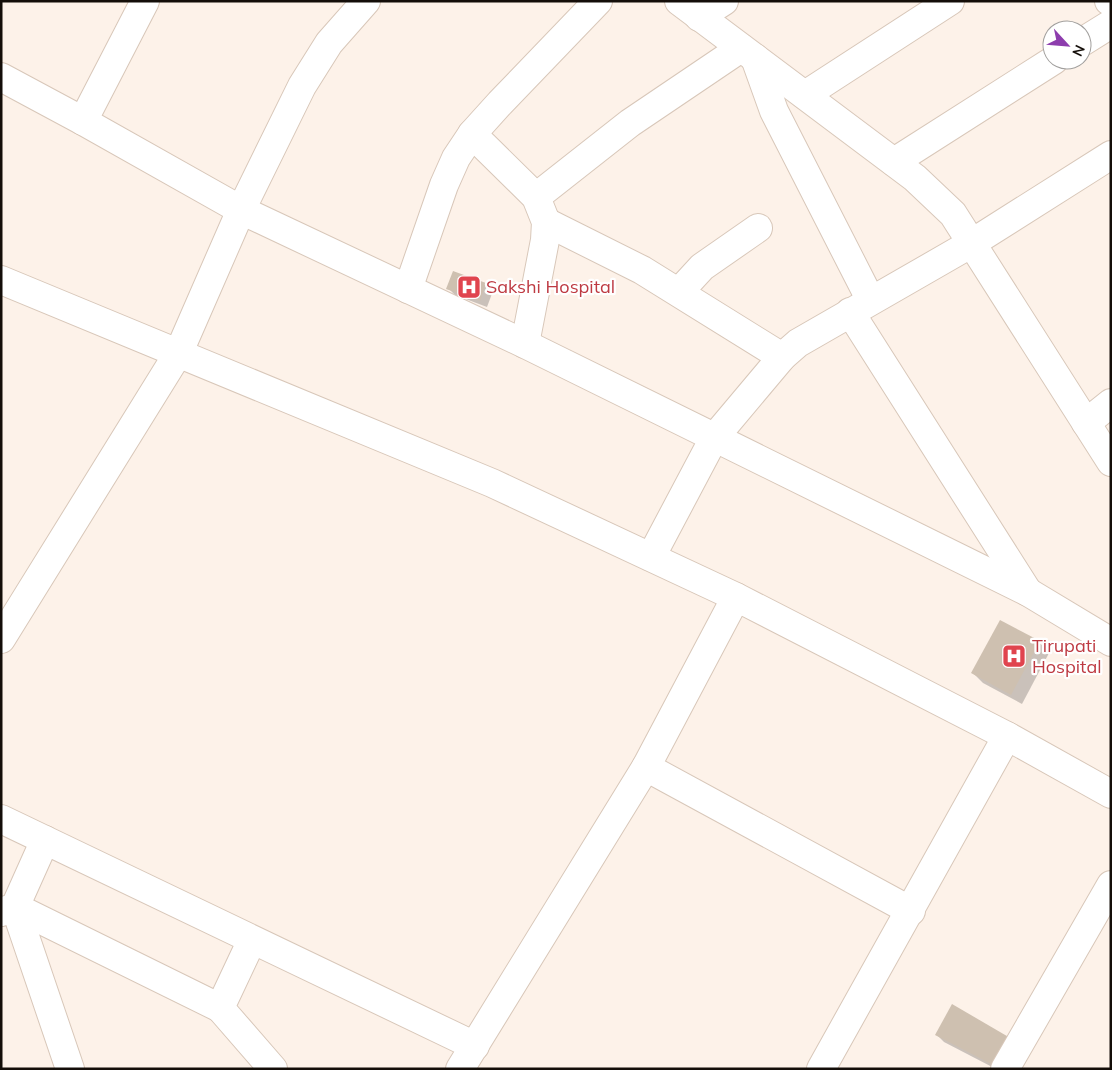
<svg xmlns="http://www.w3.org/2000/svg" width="1112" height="1070" font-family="Mulish,sans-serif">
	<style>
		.shadow { fill: #0003 }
		.building { fill: #cec0b0 }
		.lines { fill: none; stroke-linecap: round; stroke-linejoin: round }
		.minor-casing { stroke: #d8c7b9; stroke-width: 30 }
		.minor { stroke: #fff; stroke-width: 28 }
		.labels { text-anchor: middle; stroke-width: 4.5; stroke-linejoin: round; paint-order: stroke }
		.health-label { font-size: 18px; fill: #be3a42; stroke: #fff; text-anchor: start }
	</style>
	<rect width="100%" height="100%" fill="#fdf2e9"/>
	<g class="shadow">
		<polygon points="454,273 486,284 493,291 487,307 455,295 448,288"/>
		<polygon points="1039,642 1049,653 1022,704 983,683 972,672"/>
		<polygon points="937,1035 1018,1047 996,1069 944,1042"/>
	</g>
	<g class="building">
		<polygon points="453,271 486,283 480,301 446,289"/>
		<polygon points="1000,620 1040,641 1011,695 971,673"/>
		<polygon points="952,1004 1012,1039 997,1067 935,1035"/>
	</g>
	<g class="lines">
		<g class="minor-casing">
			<g id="minor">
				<polyline points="679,1 915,178 953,214 1111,462"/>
				<polyline points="1109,1 1111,2"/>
				<polyline points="699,17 724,1"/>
				<polyline points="1082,42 1111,24"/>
				<polyline points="755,58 774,111 870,299"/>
				<polyline points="1,77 83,121 241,210 525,344 1028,592 1111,642"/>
				<polyline points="805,95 950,1"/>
				<polyline points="83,121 145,1"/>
				<polyline points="472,134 536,197 546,222 545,240 525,344"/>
				<polyline points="894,162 1054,60"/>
				<polyline points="536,197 630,123 741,48"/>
				<polyline points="546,222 642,270 782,357"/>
				<polyline points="1,280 492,483 736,597 1007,736 1111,794"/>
				<polyline points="408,289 444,185 456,158 472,134 500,103 598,1"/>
				<polyline points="679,292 702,267 758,228"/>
				<polyline points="850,312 1028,592"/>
				<polyline points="1086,423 1111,403"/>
				<polyline points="651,557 714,438 782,357 798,343 972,243 1111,155"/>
				<polyline points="1,639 179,352 241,210 302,86 329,43 366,1"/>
				<polyline points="646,767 911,911"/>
				<polyline points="1,819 475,1046"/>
				<polyline points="15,907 220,1008"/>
				<polyline points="15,907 70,1069"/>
				<polyline points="1,912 15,907 45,840"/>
				<polyline points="252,940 220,1008 273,1069"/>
				<polyline points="460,1069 646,767 736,597"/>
				<polyline points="821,1069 1007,736"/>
				<polyline points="1005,1069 1111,885"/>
			</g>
		</g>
		<use href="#minor" class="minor"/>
	</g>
	<defs>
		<g id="hospital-square" transform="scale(1.25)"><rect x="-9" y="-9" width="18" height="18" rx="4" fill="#e0444e" stroke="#fff"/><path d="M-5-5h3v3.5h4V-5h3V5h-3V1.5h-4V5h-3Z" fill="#fff"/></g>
	</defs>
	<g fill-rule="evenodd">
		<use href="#hospital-square" x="469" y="287"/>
		<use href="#hospital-square" x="1014" y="656"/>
	</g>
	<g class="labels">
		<g class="health-label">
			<text x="486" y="293">Sakshi Hospital</text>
			<text x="1032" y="652">Tirupati<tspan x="1032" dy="21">Hospital</tspan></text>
		</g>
	</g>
	<rect width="1112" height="1070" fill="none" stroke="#140e09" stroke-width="5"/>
	<g transform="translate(1067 45) rotate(116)"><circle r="24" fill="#ffffff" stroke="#a19f9d"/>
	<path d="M0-4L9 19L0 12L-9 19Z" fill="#8d3dad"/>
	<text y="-8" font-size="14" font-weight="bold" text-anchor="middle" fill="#140e09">N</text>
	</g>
</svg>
